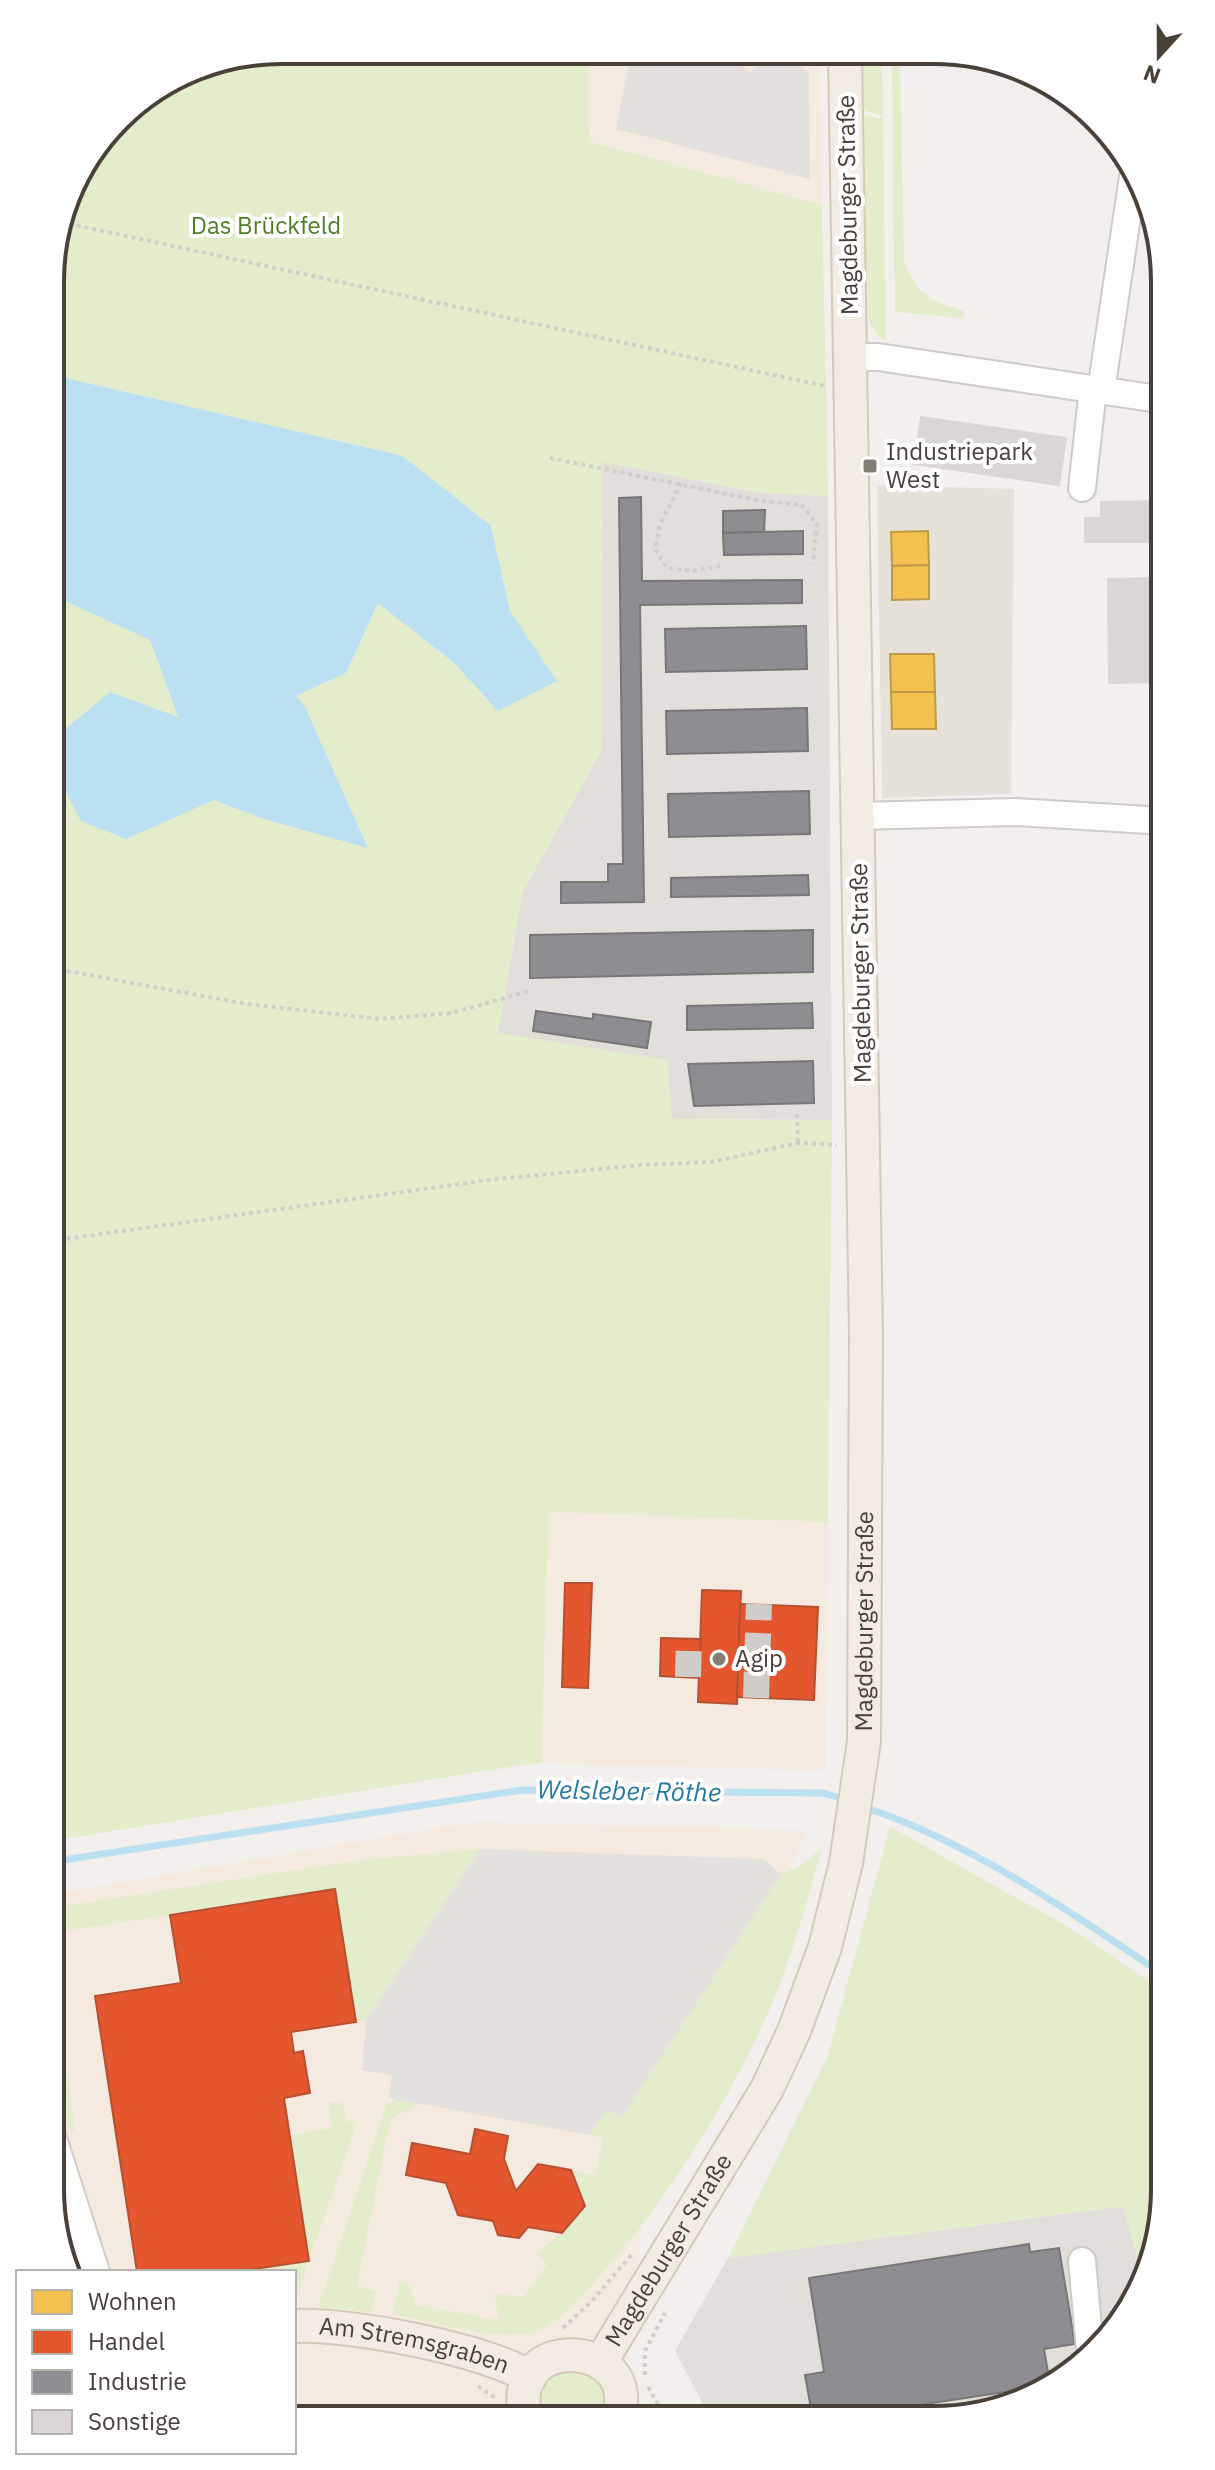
<svg xmlns="http://www.w3.org/2000/svg" width="1215" height="2470" font-family="'IBM Plex Sans',sans-serif">
	<style>
		.residential { fill: #e6e1d9 }
		.commercial { fill: #f5eadf }
		.industrial { fill: #e2deda }
		.green { fill: #e3edcc }
		.parking { fill: #e4e0dd }
		.water { fill: #bbe0f2 }
		.homes { fill: #f2c14e; stroke: #bf9a47; stroke-width: 2 }
		.shops { fill: #e4572e; stroke: #b65031; stroke-width: 2 }
		.industry { fill: #8d8d92; stroke: #797677; stroke-width: 2 }
		.lines { fill: none; stroke-linecap: round; stroke-linejoin: round }
		.stream { stroke: #bbe0f2; stroke-width: 7 }
		.building { fill: #dad7d3; stroke: #dad6d2; stroke-width: 2 }
		.minor-tunnel { stroke: #d0ccc8; stroke-width: 26; stroke-dasharray: 26 13; stroke-linecap: butt }
		.minor-casing { stroke: #cfcbc8; stroke-width: 30 }
		.major-casing { stroke: #d5cab9; stroke-width: 36 }
		.path { stroke: #d2cfca; stroke-width: 4; stroke-dasharray: 4 4; stroke-linecap: butt }
		.minor { stroke: #fdfdfc; stroke-width: 26 }
		.major { stroke: #f2ece4; stroke-width: 32 }
		.poi-dot { fill: #847d76; stroke: #fff; stroke-width: 3 }
		.labels { text-anchor: middle; stroke-width: 8; stroke-linejoin: round; paint-order: stroke }
		.street-label { font-size: 24px; fill: #494037; stroke: #fff }
		.park-label { font-size: 24px; fill: #507e27; stroke: #fff }
		.poi-label { font-size: 24px; fill: #494037; stroke: #fff; text-anchor: start }
		.water-label { font-size: 26px; font-style: italic; fill: #2779a2; stroke: #fff }
		.rim { fill: none; stroke: #494037; stroke-width: 4 }
	</style>
	<rect width="100%" height="100%" fill="#f2efec"/>
	<polygon class="residential" points="877,485 1014,489 1011,794 882,798"/>
	<g class="commercial">
		<polygon points="588,52 818,53 822,205 589,140"/>
		<polygon points="549,1512 828,1522 826,1771 541,1762"/>
		<polygon points="474,1822 806,1831 645,2197 625,2373 640,2419 294,2418 294,2272 68,2272 62,2263 50,2189 50,1895"/>
	</g>
	<g class="industrial">
		<polygon points="602,461 762,493 828,496 832,1120 672,1119 498,1033 522,893 601,751"/>
		<polygon points="1124,2206 1140,2268 1117,2330 1008,2408 934,2420 711,2419 675,2351 728,2258"/>
	</g>
	<g class="green">
		<polygon points="281,50 588,52 589,141 822,205 828,496 762,493 602,462 601,751 522,893 498,1033 668,1060 672,1119 832,1120 828,1522 549,1512 541,1762 50,1841 52,595 151,640 178,718 110,692 126,838 214,800 264,819 367,847 296,696 346,673 378,603 454,663 498,711 556,681 510,611 491,526 403,456 52,375 52,252 74,179 128,108 193,67"/>
		<polygon points="858,54 881,54 883,116 864,110 860,104"/>
		<path d="M892 54H900L904 261C917 295 930 301 964 311L963 318 895 312Z"/>
		<polygon points="863,114 883,119 886,342 877,335 865,313 859,118"/>
		<polygon points="890,1827 1072,1929 1165,1992 1164,2204 1140,2268 1123,2206 728,2258 827,2058"/>
		<path d="M822 1848C806 1904 791 1962 767 2015 726 2106 670 2196 604 2271 584 2294 562 2324 531 2332 493 2342 431 2321 393 2314L399 2282 409 2284 415 2305 499 2320 494 2293 524 2297 547 2265 536 2254 562 2233 585 2206 571 2170 595 2175 603 2138 590 2135 607 2108 621 2117 781 1874 800 1866Z"/>
		<polygon points="480,1849 366,2020 356,2022 335,1890 50,1933 50,1908 362,1860"/>
		<polygon points="50,1955 76,2136 50,2104"/>
		<polygon points="397,2099 419,2104 390,2119 357,2285 375,2291 371,2312 321,2308 319,2305 387,2103"/>
		<polygon points="342,2102 346,2121 357,2122 294,2305 294,2272 234,2272 309,2261 290,2135 332,2128 328,2103"/>
		<path d="M570 2369C596 2376 615 2391 598 2419H547C533 2396 546 2375 570 2369Z"/>
	</g>
	<g class="parking">
		<polygon points="631,52 727,53 750,73 772,53 786,53 809,73 810,179 616,129"/>
		<polygon points="480,1849 763,1859 781,1874 621,2118 607,2109 590,2135 388,2098 392,2075 362,2070 366,2020"/>
	</g>
	<polygon class="water" points="52,375 403,456 491,526 510,611 557,681 498,711 454,663 378,603 346,673 296,696 305,707 368,848 264,819 214,800 126,839 81,821 57,775 63,731 110,692 178,717 150,640 52,595"/>
	<g class="homes">
		<polygon points="928,531 929,565 892,566 891,532"/>
		<polygon points="929,565 929,599 892,600 892,566"/>
		<polygon points="890,654 934,654 935,692 891,692"/>
		<polygon points="891,692 935,692 936,729 892,729"/>
	</g>
	<g class="shops">
		<polygon points="565,1583 592,1583 588,1688 562,1687"/>
		<polygon points="702,1590 741,1591 737,1704 698,1702"/>
		<polygon points="740,1604 818,1607 814,1700 737,1697"/>
		<polygon points="661,1638 701,1639 699,1678 660,1676"/>
		<polygon points="335,1889 356,2022 291,2032 294,2053 303,2051 310,2093 284,2098 309,2261 234,2272 137,2272 95,1996 181,1983 170,1915"/>
		<polygon points="475,2129 508,2136 504,2159 516,2191 538,2164 571,2170 585,2206 562,2233 528,2227 519,2238 498,2235 493,2221 458,2215 446,2183 406,2175 412,2143 470,2154"/>
	</g>
	<g class="industry">
		<polygon points="641,497 642,581 802,580 802,603 640,605 644,902 561,903 561,882 608,882 608,864 623,864 619,498"/>
		<polygon points="765,510 764,532 723,533 723,511"/>
		<polygon points="803,531 803,554 724,555 723,533"/>
		<polygon points="806,626 807,669 666,672 665,629"/>
		<polygon points="807,708 808,751 667,754 666,711"/>
		<polygon points="809,791 810,834 669,837 668,794"/>
		<polygon points="808,875 809,895 671,897 671,878"/>
		<polygon points="813,930 813,972 530,978 530,935"/>
		<polygon points="812,1003 813,1028 687,1030 687,1006"/>
		<polygon points="536,1011 593,1019 593,1014 651,1022 647,1048 533,1031"/>
		<polygon points="813,1061 814,1103 694,1106 688,1064"/>
		<polygon points="1029,2244 1030,2252 1059,2248 1075,2344 1044,2349 1049,2378 1037,2387 886,2410 888,2420 813,2420 805,2375 824,2372 809,2278"/>
	</g>
	<g class="lines">
		<g class="stream">
			<path d="M864 1807C972 1843 1071 1912 1165 1976"/>
			<polyline points="50,1862 522,1790 824,1793 845,1800"/>
		</g>
	</g>
	<g class="building">
		<polygon points="921,417 1066,438 1059,485 914,464"/>
		<polygon points="1164,501 1165,542 1085,542 1085,518 1101,518 1101,502"/>
		<polygon points="1162,578 1164,682 1109,683 1108,579"/>
	</g>
	<g class="lines">
		<g class="minor-tunnel">
			<polyline points="688,1677 689,1639"/>
			<polyline points="756,1698 759,1604"/>
		</g>
		<g class="minor-casing">
			<g id="minor">
				<polyline points="850,357 878,357 1165,400"/>
				<polyline points="1101,391 1133,177"/>
				<polyline points="1082,488 1093,389"/>
				<polyline points="859,816 1015,812 1165,821"/>
				<polyline points="50,2129 96,2272"/>
				<polyline points="1082,2261 1090,2349"/>
			</g>
		</g>
		<g class="major-casing">
			<g id="major">
				<path id="s1" d="M294 2326C349 2323 483 2349 530 2377"/>
				<path id="s2" d="M600 2363 767 2089 794 2031 825 1947 846 1863 864 1741 866 1336 845 54"/>
				<path d="M526 2419C503 2327 647 2341 617 2419"/>
			</g>
		</g>
		<g class="path">
			<polyline points="682,58 683,53"/>
			<polyline points="61,222 825,386"/>
			<polyline points="550,458 761,501 802,505 817,524 813,564"/>
			<polyline points="681,483 660,525 655,549 667,568 692,571 721,566"/>
			<polyline points="51,968 247,1004 379,1019 452,1013 529,991"/>
			<polyline points="797,1114 798,1143"/>
			<polyline points="51,1241 488,1180 640,1165 711,1162 798,1143 837,1145"/>
			<polyline points="563,2328 592,2301 633,2253"/>
			<polyline points="645,2375 645,2351 665,2313"/>
			<polyline points="478,2386 497,2399"/>
			<polyline points="648,2387 662,2411 659,2419"/>
		</g>
		<use href="#minor" class="minor"/>
		<use href="#major" class="major"/>
	</g>
	<g class="poi-dot">
		<rect x="862" y="458" width="16" height="16" rx="4"/>
		<circle cx="719" cy="1659" r="8"/>
	</g>
	<g class="labels">
		<g class="street-label">
			<text transform="translate(848 205) rotate(-91)" y="8">Magdeburger Straße</text>
			<text transform="translate(861 973) rotate(-91)" y="8">Magdeburger Straße</text>
			<text dy="8" stroke="none"><textPath href="#s2" startOffset="804">Magdeburger Straße</textPath></text>
			<text dy="8" stroke="none"><textPath href="#s2" startOffset="132">Magdeburger Straße</textPath></text>
			<text dy="8" stroke="none"><textPath href="#s1" startOffset="122">Am Stremsgraben</textPath></text>
		</g>
		<g class="park-label">
			<text x="266" y="234">Das Brückfeld</text>
		</g>
		<g class="poi-label">
			<text x="886" y="460">Industriepark<tspan x="886" dy="28">West</tspan></text>
			<text x="735" y="1667">Agip</text>
		</g>
		<g class="water-label">
			<text transform="translate(629 1791) rotate(1)" y="9">Welsleber Röthe</text>
		</g>
	</g>
	<path d="M0 0H1215V2470H0ZM281 64H934A217 217 0 0 1 1151 281V2189A217 217 0 0 1 934 2406H281A217 217 0 0 1 64 2189V281A217 217 0 0 1 281 64Z" fill="#fff" fill-rule="evenodd"/>
	<path class="rim" d="M281 64H934A217 217 0 0 1 1151 281V2189A217 217 0 0 1 934 2406H281A217 217 0 0 1 64 2189V281A217 217 0 0 1 281 64Z"/>
	<rect x="16" y="2270" width="280" height="184" fill="#ffffff" stroke="#b6b3af" stroke-width="2"/>
	<rect x="32" y="2290" width="40" height="24" fill="#f2c14e" stroke="#b6b3af" stroke-width="2"/>
	<text x="88" y="2310" font-size="24" fill="#494037">Wohnen</text>
	<rect x="32" y="2330" width="40" height="24" fill="#e4572e" stroke="#b6b3af" stroke-width="2"/>
	<text x="88" y="2350" font-size="24" fill="#494037">Handel</text>
	<rect x="32" y="2370" width="40" height="24" fill="#8d8d92" stroke="#b6b3af" stroke-width="2"/>
	<text x="88" y="2390" font-size="24" fill="#494037">Industrie</text>
	<rect x="32" y="2410" width="40" height="24" fill="#dad7d3" stroke="#b6b3af" stroke-width="2"/>
	<text x="88" y="2430" font-size="24" fill="#494037">Sonstige</text>
	<g transform="translate(1159 56) rotate(201)" stroke="#ffffff" stroke-width="6" paint-order="stroke">
	<path d="M0-6L14 30L0 20L-14 30Z" fill="#494037"/>
	<text y="-12" font-size="22" font-weight="bold" text-anchor="middle" fill="#494037">N</text>
	</g>
</svg>
